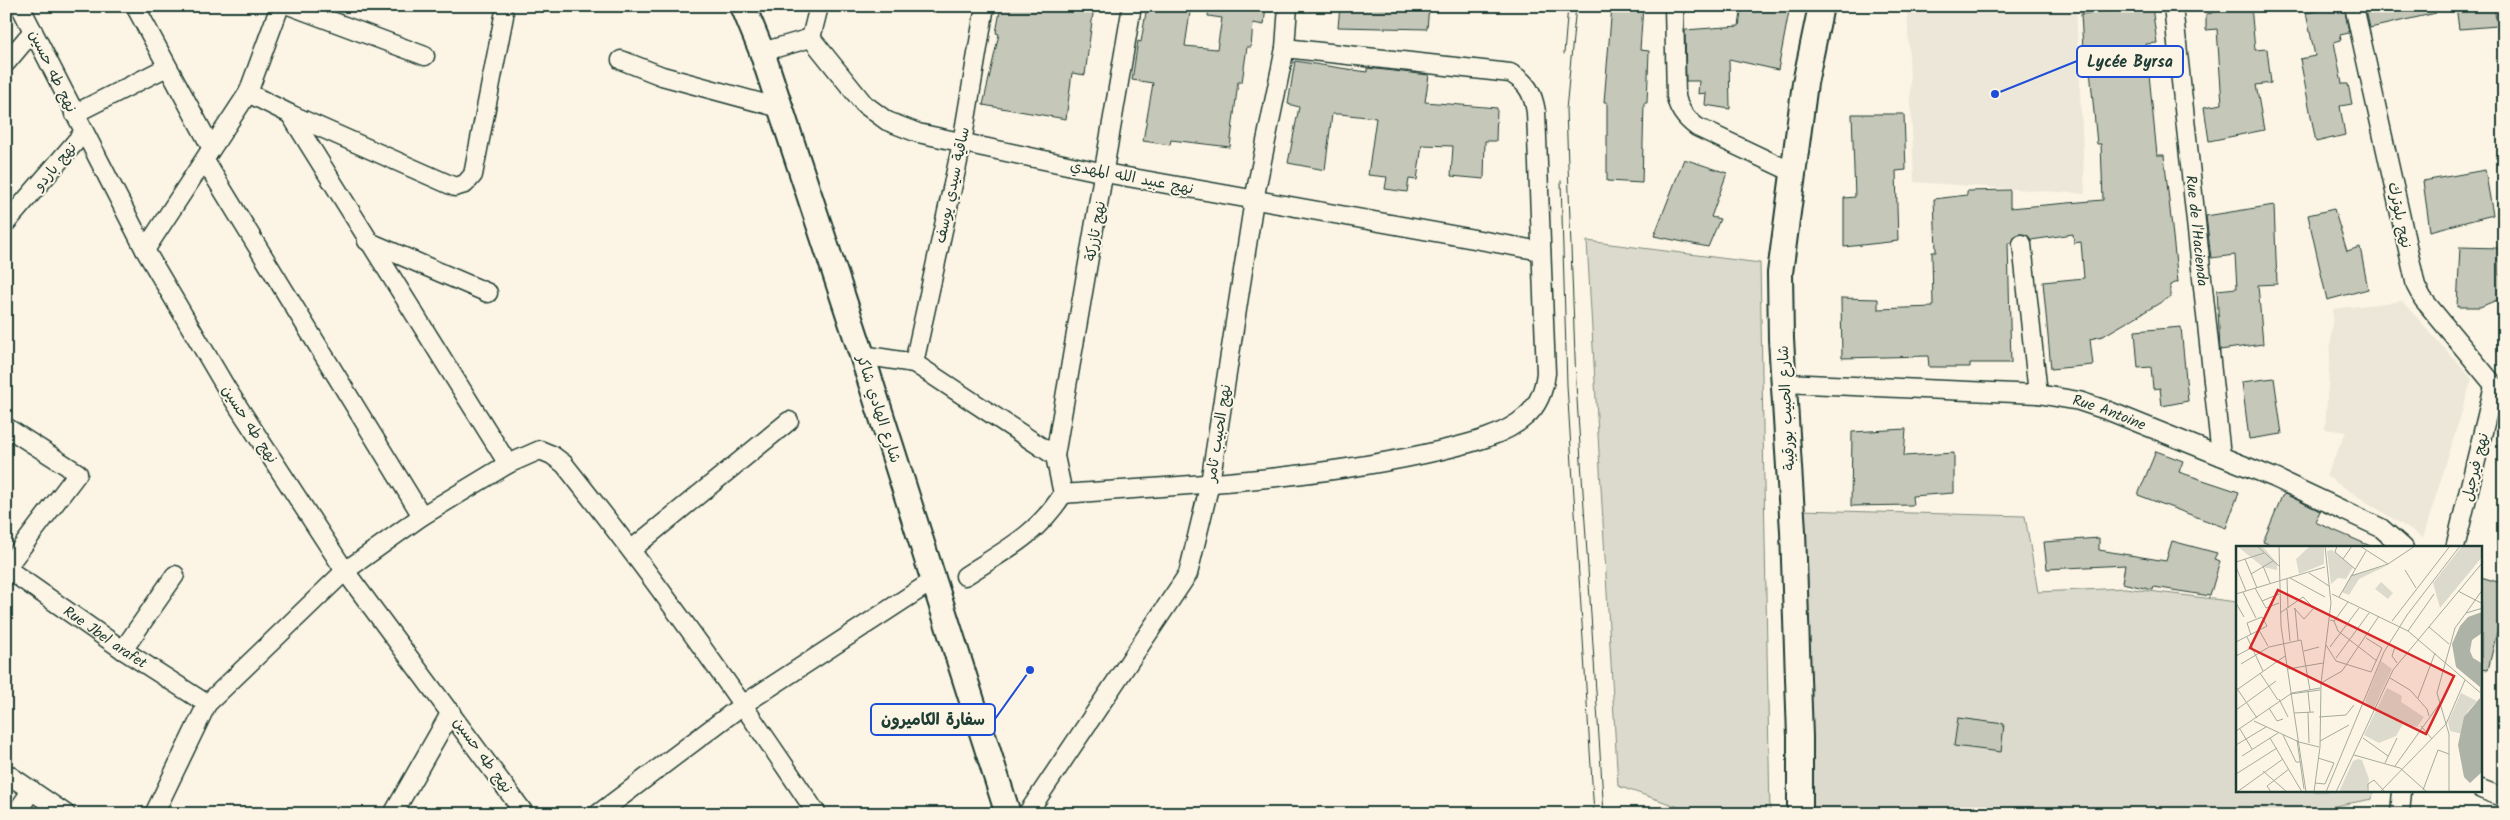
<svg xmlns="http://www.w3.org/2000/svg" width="2510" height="820" font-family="Kalam,'Playpen Sans Arabic',sans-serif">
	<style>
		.built { fill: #ece7d8 }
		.green { fill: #dcdacc; stroke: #7e8c80 }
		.building { fill: #c5c7b9; stroke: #1f3d34 }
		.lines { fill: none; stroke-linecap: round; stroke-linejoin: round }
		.street-casing { stroke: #1f3d34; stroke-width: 21 }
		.secondary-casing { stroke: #1f3d34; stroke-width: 28 }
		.street { stroke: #fcf5e5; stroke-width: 18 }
		.secondary { stroke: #fcf5e5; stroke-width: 24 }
		.tram { stroke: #1f3d34; stroke-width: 1 }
		.labels { text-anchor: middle; stroke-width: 4; stroke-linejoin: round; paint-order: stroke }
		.street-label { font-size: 15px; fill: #1f3d34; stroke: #fcf5e5 }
		.inset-road { fill: none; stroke: #a4ab9e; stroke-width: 1 }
		.view { fill: #d62828; fill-opacity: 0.15; stroke: #d62828; stroke-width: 2.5 }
		.inset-edge { fill: none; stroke: #1f3d34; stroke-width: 2.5 }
		.leader { fill: none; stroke: #1d4ed8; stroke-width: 2 }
		.callout-dot { fill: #1d4ed8; stroke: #fcf5e5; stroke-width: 2 }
		.callout { fill: #fcf5e5; stroke: #1d4ed8; stroke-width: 2 }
		.callout-label { font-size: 16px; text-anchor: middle; font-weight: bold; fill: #1f3d34 }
	</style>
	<rect width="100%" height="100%" fill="#fcf5e5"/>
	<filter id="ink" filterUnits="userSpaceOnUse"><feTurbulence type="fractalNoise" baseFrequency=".02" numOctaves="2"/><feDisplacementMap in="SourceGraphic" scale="10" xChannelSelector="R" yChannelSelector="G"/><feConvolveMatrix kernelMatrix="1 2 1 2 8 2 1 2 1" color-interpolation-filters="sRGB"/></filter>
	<g filter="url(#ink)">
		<g class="built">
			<polygon points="1907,6 2076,6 2085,194 1914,182"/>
			<polygon points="2402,301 2472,379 2423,538 2326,476 2346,432 2325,429 2333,309"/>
		</g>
		<g class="green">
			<polygon points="1587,241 1760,263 1770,814 1699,814 1618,786"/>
			<polygon points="1800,510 2025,516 2038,592 2125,588 2237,602 2238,791 2373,791 2372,799 2292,814 1802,814"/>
		</g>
		<g class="building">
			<polygon points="1001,6 1094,6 1085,75 1072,73 1066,119 983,105 999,34 996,33"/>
			<polygon points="1147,6 1191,6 1185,46 1217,49 1222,18 1208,16 1209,6 1266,6 1264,25 1253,23 1251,47 1247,47 1242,82 1238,82 1230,147 1171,140 1170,145 1143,141 1153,83 1132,80 1138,41 1141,42"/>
			<polygon points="1340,6 1407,10 1407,6 1429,6 1427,29 1338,27"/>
			<polygon points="1612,6 1643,6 1640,50 1649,51 1647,103 1644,103 1642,183 1607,181 1607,102 1604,102"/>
			<polygon points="1742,6 1790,6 1778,70 1729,59 1730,109 1705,105 1706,93 1698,94 1699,81 1686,81 1685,30 1739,26"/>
			<polygon points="2211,6 2251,6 2255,50 2267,49 2271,83 2256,85 2264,130 2209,141 2204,107 2222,104 2217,29 2206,30 2206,14 2212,13"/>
			<polygon points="2344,6 2349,33 2340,35 2341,40 2334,42 2342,84 2348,84 2352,104 2340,106 2345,135 2316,142 2300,59 2315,56 2306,13"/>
			<polygon points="2365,6 2435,6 2436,13 2370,28"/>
			<polygon points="2456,6 2494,6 2497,26 2459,29"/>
			<polygon points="2152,7 2157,43 2146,44 2157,155 2164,155 2178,282 2170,285 2170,297 2103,336 2090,339 2093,365 2051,369 2043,282 2084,278 2081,242 2074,243 2073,234 2031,240 2027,235 2020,234 2015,236 2012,243 2008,243 2011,363 1970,363 1970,367 1929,367 1928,356 1842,358 1841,298 1878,299 1878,309 1933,307 1932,252 1936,252 1934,199 1967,195 1967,191 2010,190 2010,208 2103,200 2101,144 2097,144 2088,49 2083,49 2081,14"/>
			<polygon points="1295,61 1367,72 1367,68 1429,75 1425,102 1497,108 1496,141 1485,141 1484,179 1451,176 1453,146 1422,145 1417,180 1409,179 1407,192 1385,189 1387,177 1368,175 1376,118 1340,114 1332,114 1325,170 1288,163 1299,107 1288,104"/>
			<polygon points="1852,114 1904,114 1906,170 1896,171 1898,241 1844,247 1844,198 1855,197"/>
			<polygon points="1684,159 1727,173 1711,217 1720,219 1708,247 1654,236"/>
			<polygon points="2485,170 2493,215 2430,231 2423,181"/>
			<polygon points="2274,205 2277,284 2258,285 2263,344 2220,350 2217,290 2237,288 2235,255 2211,258 2206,216"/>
			<polygon points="2334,209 2347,251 2360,247 2368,289 2327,300 2308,215"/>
			<polygon points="2460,247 2499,248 2499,275 2504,275 2504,297 2480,307 2457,307"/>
			<polygon points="2181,327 2188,401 2162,406 2160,388 2153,389 2151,367 2138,368 2135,331"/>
			<polygon points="2274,378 2282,434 2249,439 2242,382"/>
			<polygon points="1906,429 1904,456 1954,453 1954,493 1912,496 1913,505 1851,506 1852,432"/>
			<polygon points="2156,451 2183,461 2179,472 2239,492 2226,528 2138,495"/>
			<polygon points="2285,494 2320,511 2315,522 2375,548 2279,548 2263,542 2282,496"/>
			<polygon points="2099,538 2099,550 2166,561 2172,541 2217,553 2214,559 2220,561 2210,596 2154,587 2153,590 2122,583 2125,565 2047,569 2044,542"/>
			<polygon points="2481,577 2504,584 2504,625 2499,623 2488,670 2481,669"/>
			<polygon points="1958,718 2004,724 2001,752 1954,746"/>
		</g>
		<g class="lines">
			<g class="street-casing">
				<g id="street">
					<polyline points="20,6 145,250 228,391 345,571 525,814"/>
					<polyline points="135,6 211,147"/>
					<polyline points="291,6 425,56"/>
					<path d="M1132 6 1055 456 1063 494C1189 485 1319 479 1442 450 1468 444 1506 435 1526 416 1539 405 1544 390 1546 373L1536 112C1533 93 1527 82 1510 73L1285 48"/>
					<path d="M1674 6 1676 96C1678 110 1686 119 1697 127L1792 172"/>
					<path id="s1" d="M2173 6 2221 456"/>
					<polyline points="2354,6 2416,286 2423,299 2504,397"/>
					<polyline points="811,38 819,6"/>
					<polyline points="762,52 811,38 864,104 887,121 918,133 1105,173 1541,251"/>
					<polyline points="621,60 662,76 780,108"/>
					<polyline points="6,63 33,31"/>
					<polyline points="248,93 290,114 455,187 465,184 473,175 504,16"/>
					<polyline points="74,114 167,67"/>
					<polyline points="290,114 508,464"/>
					<polyline points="205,161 422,516"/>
					<polyline points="6,223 84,132"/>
					<polyline points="367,241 488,293"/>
					<polyline points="2022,244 2038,394"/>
					<polyline points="145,250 248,93 280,6"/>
					<polyline points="862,355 914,363 1055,456"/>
					<polyline points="914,363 962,143 985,6"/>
					<path id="s2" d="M1784 383 2038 394 2079 401 2109 411 2275 478 2381 528 2404 548"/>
					<polyline points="6,427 78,473 6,568"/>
					<polyline points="2455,548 2494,386"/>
					<polyline points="632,549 789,421"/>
					<path id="s3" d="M6 568 123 650 207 704"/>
					<path d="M965 576C1005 550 1036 536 1063 494"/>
					<polyline points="123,650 175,575"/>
					<polyline points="6,773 66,814"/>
					<polyline points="2481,789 2504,798"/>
					<polyline points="15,814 32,790"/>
					<path d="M154 814 207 704 345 571 422 516 508 464 540 450 552 455 564 464C654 577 737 694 817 814"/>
					<polyline points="393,814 451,712"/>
					<polyline points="598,814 744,704 934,580"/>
					<polyline points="1027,814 1188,574 1210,483 1254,200 1285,48 1288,6"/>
					<polyline points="2400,814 2402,791"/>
				</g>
			</g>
			<g class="secondary-casing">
				<g id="secondary">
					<polyline points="743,6 762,52 862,355 1008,814"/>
					<polyline points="1800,814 1800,737 1793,531 1781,339 1780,273 1805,83 1821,6"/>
				</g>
			</g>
			<use href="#street" class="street"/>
			<use href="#secondary" class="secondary"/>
			<g class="tram">
				<polyline points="1576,6 1566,110 1576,384 1604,814"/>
				<polyline points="1564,54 1568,6"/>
				<polyline points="1561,181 1567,385 1594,814"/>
			</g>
		</g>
	</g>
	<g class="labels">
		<g class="street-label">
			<text transform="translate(53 71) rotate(64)" y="5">نهج طه حسين</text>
			<text transform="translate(55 166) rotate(-50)" y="5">نهج باردو</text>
			<text transform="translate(1132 177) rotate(11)" y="5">نهج عبيد الله المهدي</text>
			<text transform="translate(952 185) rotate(-78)" y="5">ساقية سيدي يوسف</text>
			<text transform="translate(2400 215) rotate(78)" y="5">نهج بلوترك</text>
			<text transform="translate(1095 231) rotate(-80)" y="5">نهج تازركة</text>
			<text dy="5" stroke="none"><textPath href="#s1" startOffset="226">Rue de l'Hacienda</textPath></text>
			<text transform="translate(1786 408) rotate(-93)" y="5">شارع الحبيب بورقيبة</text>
			<text transform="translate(879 409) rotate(72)" y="5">شارع الهادي شاكر</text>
			<text dy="5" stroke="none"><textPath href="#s2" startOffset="328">Rue Antoine</textPath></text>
			<text transform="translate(250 424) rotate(57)" y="5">نهج طه حسين</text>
			<text transform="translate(1218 433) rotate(-81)" y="5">نهج الحبيب ثامر</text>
			<text transform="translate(2475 467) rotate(-76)" y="5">نهج فيرجيل</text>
			<text dy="5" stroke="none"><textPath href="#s3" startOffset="121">Rue Jbel arafet</textPath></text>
			<text transform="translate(483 755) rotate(54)" y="5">نهج طه حسين</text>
		</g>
	</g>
	<g transform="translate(2236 546)">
		<rect width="246" height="246" fill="#fcf5e5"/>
		<path d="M1 0H26L41 17V24L27 21ZM74 0H88V18L63 28 60 13ZM226 0H246V11L204 62 197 37ZM96 4 117 21 110 33 102 32 95 38 91 5ZM152 19 123 33 113 49 106 46 115 29ZM145 36 157 47 152 53 139 43ZM145 115 156 123 137 164 129 155ZM151 142 166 150 165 156 188 171 181 181 167 178 160 190 143 197 128 189ZM225 147 241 155 231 166 226 188 214 185 212 176ZM122 213 126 214 133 233 131 246H103L117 215Z" fill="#dcdacc"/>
		<path d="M246 66V87L236 94 234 105 237 112 247 118 246 226 234 237 228 231 222 199 228 171 244 152V141L220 121 216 98 224 80 232 71Z" fill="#aeb3a7"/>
		<path class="inset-road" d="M21 0 43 20M43 0 45 80 70 246M101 0 99 6 119 23M124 0 152 18M9 13 21 42M107 13 116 0M0 16 28 7M27 20 34 37M0 21 10 45M169 24 180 42M73 27 93 40M15 28 37 15M115 30 152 18 179 0M54 32 89 51M51 33 52 62M19 42 30 62 43 57M222 45 247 58M7 46 20 72M0 48 89 21M96 48 172 85 247 149M103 51 130 5M26 55 43 48M0 57 8 71M58 62 68 73 77 63M59 62 62 94M51 63 54 95M44 67 67 51 77 61M230 67 247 43M94 74 98 75 102 85 141 115M98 75 112 56M156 75 214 0M193 81 213 98M23 84 32 100M172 85 198 48M11 91 27 125M0 96 31 80 26 71 11 77 15 89M90 99 100 115 135 126 146 102 130 92M94 101 123 62M159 101 156 110 161 117M68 105 83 101M0 110 17 101M100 112 133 67M5 118 33 101 65 94 74 144M52 123 87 117M24 127 42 154M154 132 174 144 191 163 193 170M85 137 106 125 143 70M0 141 21 172M2 143 49 110M72 146 74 166M54 148 84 144M182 152 199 107M43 153 52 171M33 162 41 175 47 173M0 164 40 135M72 166 73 197M58 167 78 166M83 171 110 169 118 159M18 175 63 196 83 201M185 180 196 193M4 183 16 203M0 185 56 147 84 142M47 189 60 216H64M34 192 66 246M127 192 152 210M61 194 68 243M84 195 113 179M0 199 30 181M118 209 164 222 191 246M6 210 42 187M149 217 161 192M159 220 204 157M27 225 51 246M0 228 41 202M79 237 89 238 98 217 82 212M187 244 202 204 213 208M1 246 47 213M35 246 31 240 53 223M78 246 84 201 85 137 95 57 89 0M90 246 148 106 171 69 224 0M100 246 157 124 247 16M132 246V238L138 234 149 246M144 246 210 178 229 134M213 246V188L201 147 219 82 230 67 247 62"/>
		<path class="view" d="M42 44 218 130 190 188 14 102Z"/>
		<rect width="246" height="246" class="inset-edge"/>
	</g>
	<path class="leader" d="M1995 94L2077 61M1030 670L995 719"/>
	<g class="callout-dot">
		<circle cx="1995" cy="94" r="5"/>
		<circle cx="1030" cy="670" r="5"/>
	</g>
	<g class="callout">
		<rect x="2077" y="46" width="106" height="31" rx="5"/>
		<rect x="871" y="704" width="124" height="31" rx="5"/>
	</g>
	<g class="callout-label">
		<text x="2130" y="67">Lycée Byrsa</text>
		<text x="933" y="725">سفارة الكاميرون</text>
	</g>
	<rect width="2510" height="820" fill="none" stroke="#fcf5e5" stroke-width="25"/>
	<rect x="12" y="12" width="2485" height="795" fill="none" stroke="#1f3d34" stroke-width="2" filter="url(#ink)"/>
</svg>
